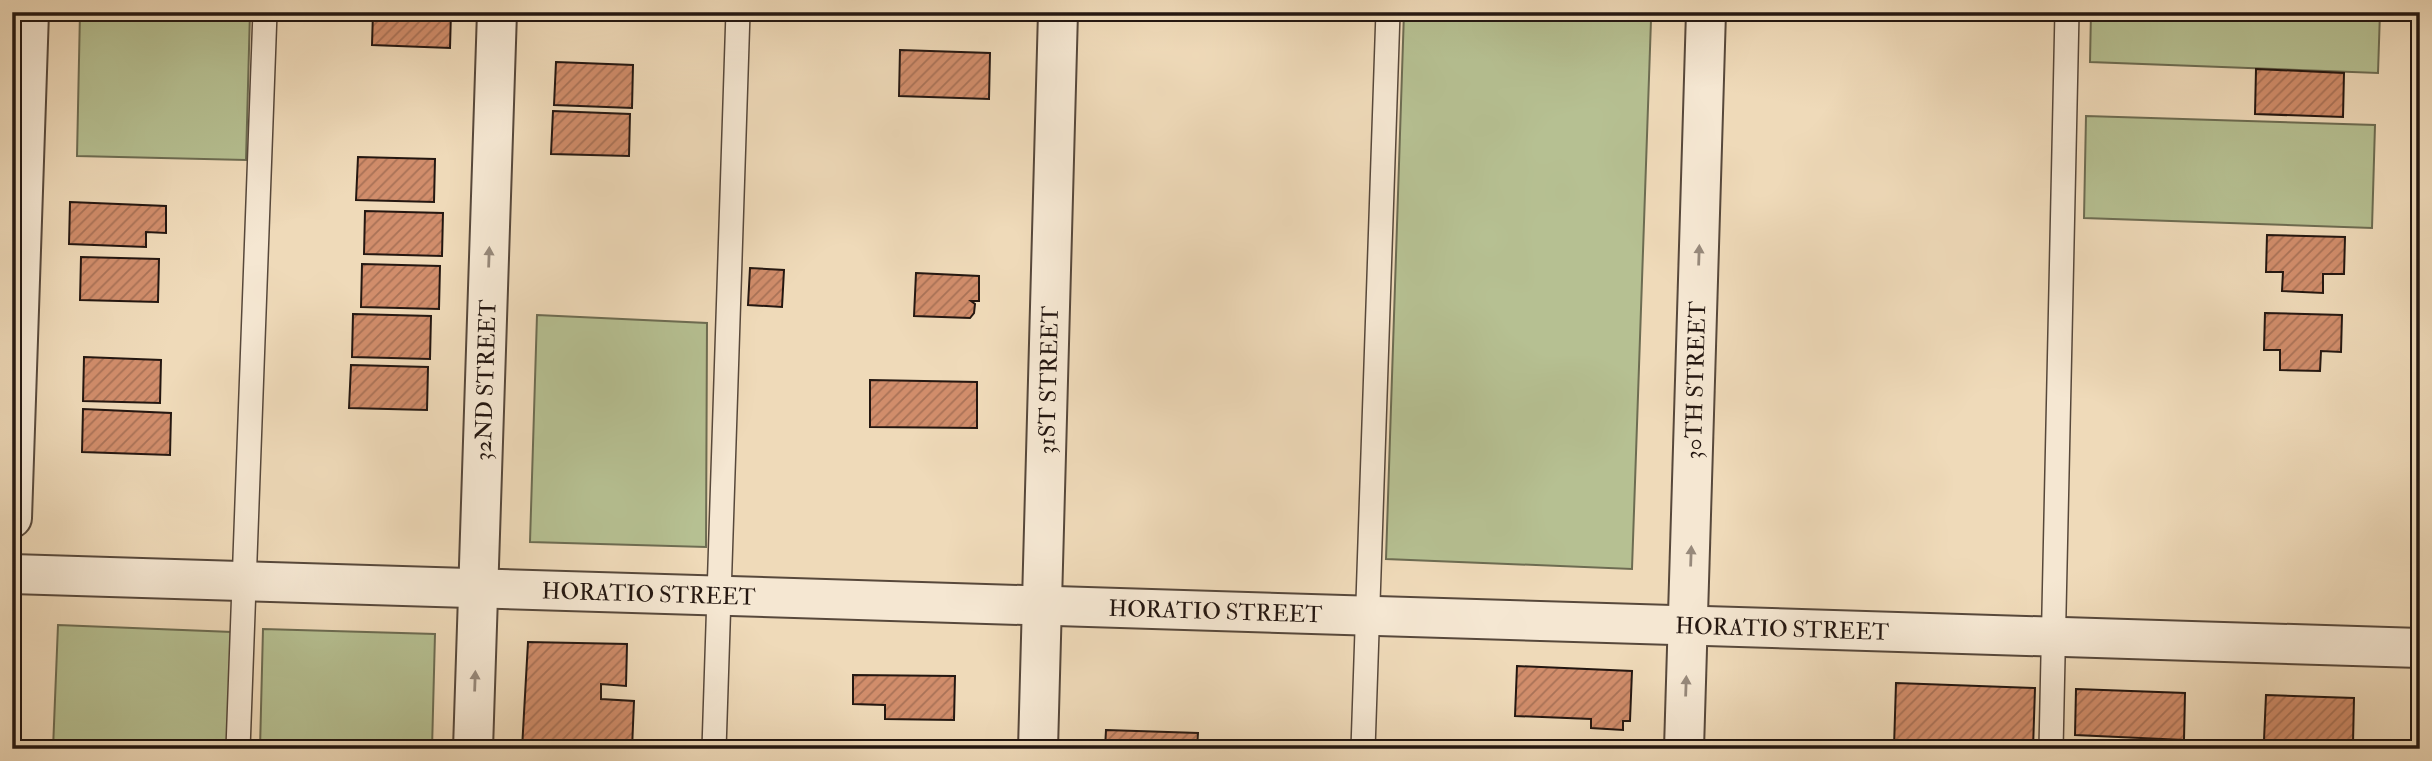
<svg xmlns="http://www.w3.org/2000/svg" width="2432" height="761" font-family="'IM FELL Double Pica',serif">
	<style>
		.green { fill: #b6c092; stroke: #6d6c52; stroke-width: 2 }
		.building { fill: url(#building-hatch); stroke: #241711; stroke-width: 2 }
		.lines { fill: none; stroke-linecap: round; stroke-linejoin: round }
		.lane-casing { stroke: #57483b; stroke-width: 26 }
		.street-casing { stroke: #57483b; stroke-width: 42 }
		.lane { stroke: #f5e7d2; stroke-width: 23 }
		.street { stroke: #f5e7d2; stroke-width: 38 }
		.oneway { fill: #97897b }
		.labels { text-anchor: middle; stroke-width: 7; stroke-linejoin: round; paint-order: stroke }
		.street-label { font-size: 23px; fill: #241711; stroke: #f5e7d2 }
	</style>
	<defs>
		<pattern id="building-hatch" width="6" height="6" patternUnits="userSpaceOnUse" patternTransform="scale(1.75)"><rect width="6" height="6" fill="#d18d6b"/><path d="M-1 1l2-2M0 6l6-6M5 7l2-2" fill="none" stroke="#a97257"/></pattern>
	</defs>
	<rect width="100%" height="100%" fill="#efdab9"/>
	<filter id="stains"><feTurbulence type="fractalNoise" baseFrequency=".00286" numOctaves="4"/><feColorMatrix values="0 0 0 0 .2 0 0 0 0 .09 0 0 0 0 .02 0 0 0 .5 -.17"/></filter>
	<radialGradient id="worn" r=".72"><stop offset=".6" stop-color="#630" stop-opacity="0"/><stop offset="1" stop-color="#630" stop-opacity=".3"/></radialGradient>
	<g class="green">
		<polygon points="80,12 250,12 246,160 77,156"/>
		<polygon points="1404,12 1651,20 1632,569 1386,559"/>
		<polygon points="2091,12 2380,12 2378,73 2090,62"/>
		<polygon points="2086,116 2375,125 2372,228 2084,218"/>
		<polygon points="537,315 707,323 706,547 530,542"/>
		<polygon points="58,625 232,632 228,749 53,749"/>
		<polygon points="263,629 435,634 432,749 260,749"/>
	</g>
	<g class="building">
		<polygon points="373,12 451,12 450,48 372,45"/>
		<polygon points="900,50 990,53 989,99 899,96"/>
		<polygon points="556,62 633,65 632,108 554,105"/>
		<polygon points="2256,69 2344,73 2343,117 2255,114"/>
		<polygon points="553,111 630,114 629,156 551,154"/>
		<polygon points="358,157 435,159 434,202 356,200"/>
		<polygon points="70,202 166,206 166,233 146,232 146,247 69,244"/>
		<polygon points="365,211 443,213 442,256 364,254"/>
		<polygon points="2267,235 2345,237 2344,274 2323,274 2323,293 2282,291 2283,272 2266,272"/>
		<polygon points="81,257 159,259 158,302 80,300"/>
		<polygon points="362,264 440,266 439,309 361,307"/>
		<polygon points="750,268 784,270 782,307 748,305"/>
		<polygon points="916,273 979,276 979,301 971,301 975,304 974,313 970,318 914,316"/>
		<polygon points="2265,313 2342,315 2341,352 2321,351 2320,371 2280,370 2280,350 2264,350"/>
		<polygon points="353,314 431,316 430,359 352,357"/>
		<polygon points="84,357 161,360 160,403 83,401"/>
		<polygon points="351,365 428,367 427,410 349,408"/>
		<polygon points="870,380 977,382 977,428 870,427"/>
		<polygon points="83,409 171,413 170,455 82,452"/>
		<polygon points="528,642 627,644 626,686 601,684 601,699 634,701 632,749 522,749"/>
		<polygon points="1517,666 1632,671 1630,721 1623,721 1623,730 1591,728 1591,719 1515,716"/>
		<polygon points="853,675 955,676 954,720 885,719 885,705 853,704"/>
		<polygon points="1896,683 2035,688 2033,749 1894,747"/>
		<polygon points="2076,689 2185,693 2184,740 2075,735"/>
		<polygon points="2266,695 2354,698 2353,743 2264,740"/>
		<polygon points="1106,730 1198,733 1197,749 1105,749"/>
	</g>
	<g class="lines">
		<g class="lane-casing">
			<g id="lane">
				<polyline points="238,749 265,12"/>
				<polyline points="714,749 738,12"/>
				<polyline points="1363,749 1388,12"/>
				<polyline points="2051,749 2067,12"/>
			</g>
		</g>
		<g class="street-casing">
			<g id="street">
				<polyline points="12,518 29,12"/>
				<path id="s1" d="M12 574 2420 648"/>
				<path id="s2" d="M473 749 497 12"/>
				<path id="s3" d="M1038 749 1058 12"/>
				<path id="s4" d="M1684 749 1706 12"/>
			</g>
		</g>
		<use href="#lane" class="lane"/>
		<use href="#street" class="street"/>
	</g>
	<defs><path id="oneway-solid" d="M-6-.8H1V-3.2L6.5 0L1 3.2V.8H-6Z" transform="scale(1.75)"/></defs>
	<g class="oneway">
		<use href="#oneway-solid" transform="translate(1699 255) rotate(-88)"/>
		<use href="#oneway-solid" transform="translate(489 257) rotate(-88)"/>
		<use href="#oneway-solid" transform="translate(1691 556) rotate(-88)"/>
		<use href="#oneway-solid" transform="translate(475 681) rotate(-88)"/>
		<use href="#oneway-solid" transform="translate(1686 686) rotate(-88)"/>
	</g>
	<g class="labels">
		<g class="street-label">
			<text dy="8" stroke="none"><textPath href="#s2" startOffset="369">32ND STREET</textPath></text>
			<text dy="8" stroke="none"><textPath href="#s3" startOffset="369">31ST STREET</textPath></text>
			<text dy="8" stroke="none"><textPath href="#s4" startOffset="369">30TH STREET</textPath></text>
			<text dy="8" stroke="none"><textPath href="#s1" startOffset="637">HORATIO STREET</textPath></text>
			<text dy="8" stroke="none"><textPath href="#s1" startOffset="1204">HORATIO STREET</textPath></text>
			<text dy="8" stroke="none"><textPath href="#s1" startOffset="1771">HORATIO STREET</textPath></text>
		</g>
	</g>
	<rect width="2432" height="761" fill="none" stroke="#efdab9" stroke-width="42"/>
	<rect x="14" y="14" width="2404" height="733" fill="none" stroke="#241711" stroke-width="3.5"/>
	<rect x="21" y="21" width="2390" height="719" fill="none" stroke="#241711" stroke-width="2"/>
	<rect width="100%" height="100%" filter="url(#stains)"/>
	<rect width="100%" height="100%" fill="url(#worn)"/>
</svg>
